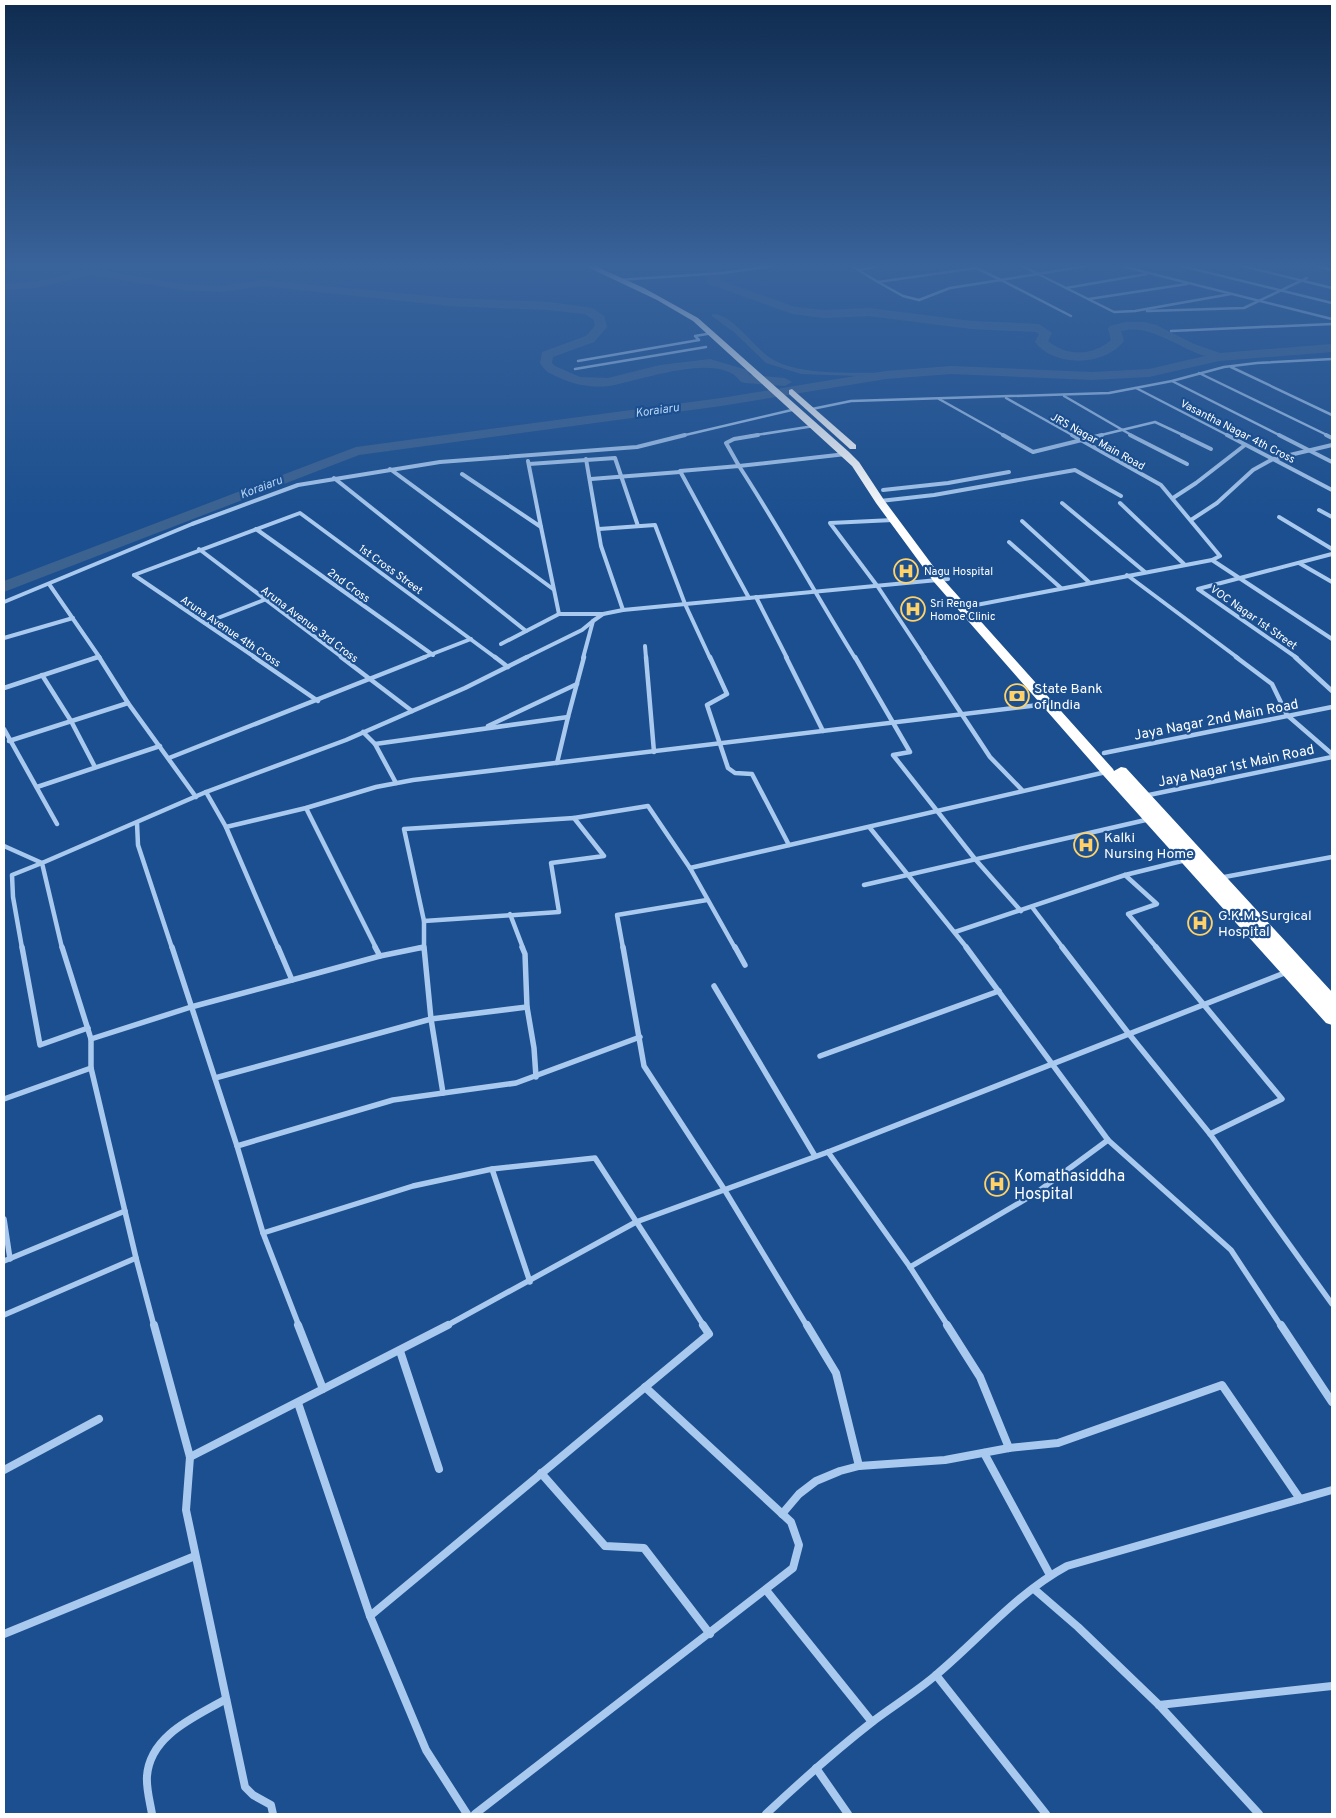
<svg xmlns="http://www.w3.org/2000/svg" width="1336" height="1818" font-family="Overpass,sans-serif">
	<style>
		.lines { fill: none; stroke-linecap: round; stroke-linejoin: round }
		.canal { fill: #3c6290; fill-rule: evenodd }
		.river { fill: #3c6290; fill-rule: evenodd }
		.street-far4 { stroke: #a9c9ee; stroke-width: 2.5 }
		.street-far3 { stroke: #a9c9ee; stroke-width: 4 }
		.street-far2 { stroke: #a9c9ee; stroke-width: 4.5 }
		.street-far1 { stroke: #a9c9ee; stroke-width: 5.5 }
		.street { stroke: #a9c9ee; stroke-width: 8 }
		.highway { fill: #fff; fill-rule: evenodd }
		.labels { text-anchor: middle; stroke-width: 4.5; stroke-linejoin: round; paint-order: stroke }
		.far-street-label { font-size: 11px; fill: #fff; stroke: #1b4f8f }
		.far-poi-label { font-size: 11px; fill: #fff; stroke: #1b4f8f; text-anchor: start }
		.far-water-label { font-size: 12px; font-style: italic; fill: #b5d3f5; stroke: #1b4f8f }
		.poi-label { font-size: 14px; fill: #fff; stroke: #1b4f8f; text-anchor: start }
		.street-label { font-size: 14px; fill: #fff; stroke: #1b4f8f }
		.near-poi-label { font-size: 16px; fill: #fff; stroke: #1b4f8f; text-anchor: start }
	</style>
	<rect width="100%" height="100%" fill="#1b4f8f"/>
	<g class="lines">
		<path class="canal" d="M712 314C731 312 756 350 772 359 799 376 854 372 886 373L890 375 886 377 801 374 766 363 734 332 712 316Z"/>
		<g class="river">
			<path d="M710 265H721L719 280 795 307 824 310 869 308 971 321 1039 324 1052 333 1048 341C1067 357 1093 356 1111 340L1108 329 1110 326 1126 322H1144L1156 325 1194 344 1220 353 1332 344V352L1219 361 1149 377 1092 380 951 374 886 379 721 406 359 455 4 592V581L356 447 721 398 886 371 951 366 1092 372 1149 369 1205 356C1177 347 1149 323 1121 331L1124 341C1105 366 1055 368 1035 342L1039 334 1036 332 971 329 869 316 824 318 793 314 709 284 707 282Z"/>
			<path d="M91 269 183 284 221 286 262 280 451 298 549 302 592 308 604 316 607 327 594 342 553 357 552 363 555 366 580 377 608 378 660 365 710 359 747 370 750 375 785 378 792 382 785 386 746 383 741 382C720 350 640 381 609 386 593 388 575 385 560 378 551 374 545 372 540 363L542 352 586 336 595 326 594 320 585 314 549 310 451 306 262 286 221 292 183 290 91 275 35 288 4 290V284L35 282Z"/>
		</g>
		<g class="street-far4">
			<polyline points="850,265 878,282 976,268 971,265"/>
			<polyline points="1020,265 1114,312 1135,311 1231,294"/>
			<polyline points="1117,265 1332,319"/>
			<polyline points="1177,265 1332,303"/>
			<polyline points="1239,265 1332,288"/>
			<polyline points="1314,265 1332,270"/>
			<polyline points="976,268 1001,280 1093,265"/>
			<polyline points="858,270 889,265"/>
			<polyline points="618,280 723,273 780,265"/>
			<polyline points="878,282 903,296 919,300 950,288 1001,280 1071,316"/>
			<polyline points="1066,288 1147,274"/>
			<polyline points="1089,299 1187,284"/>
			<polyline points="1147,311 1244,308 1307,278"/>
			<polyline points="1171,331 1332,324"/>
			<polyline points="699,340 695,336 713,333"/>
			<polyline points="578,361 699,340"/>
			<polyline points="1231,367 1332,415"/>
			<polyline points="575,369 706,347"/>
			<polyline points="1199,373 1329,436"/>
			<polyline points="1172,381 1281,436"/>
			<polyline points="1136,388 1229,436"/>
			<polyline points="1064,396 1133,436"/>
			<polyline points="1006,398 1074,436"/>
			<polyline points="939,399 1005,436"/>
			<polyline points="812,409 851,401 1109,393 1172,381 1224,367 1257,363 1332,359"/>
			<polyline points="681,436 796,409"/>
			<polyline points="750,436 814,426"/>
			<polyline points="1097,436 1155,422 1185,436"/>
		</g>
		<g class="street-far3">
			<polyline points="758,435 734,439 726,443 739,466 846,454"/>
			<polyline points="1003,435 1033,452 1102,435"/>
			<polyline points="1130,435 1187,464"/>
			<polyline points="1182,435 1211,449"/>
			<polyline points="1227,435 1332,490"/>
			<polyline points="1279,435 1332,462"/>
			<polyline points="1326,435 1332,438"/>
			<polyline points="586,459 601,546 623,610"/>
			<polyline points="528,461 541,527"/>
			<polyline points="529,464 615,458 638,526"/>
			<polyline points="390,469 553,589"/>
			<polyline points="462,474 541,527 559,614"/>
			<polyline points="334,478 526,631"/>
			<polyline points="591,479 680,472"/>
			<polyline points="883,490 948,483 1009,472"/>
			<polyline points="1173,498 1196,483 1245,445"/>
			<polyline points="880,501 934,495 1075,470 1121,496"/>
			<polyline points="1062,503 1145,572"/>
			<polyline points="1120,503 1184,564"/>
			<polyline points="1319,510 1332,517"/>
			<polyline points="1279,517 1332,549"/>
			<polyline points="893,520 830,523 878,587 925,658"/>
			<polyline points="1191,520 1217,503 1253,470 1273,459 1332,445"/>
			<polyline points="1022,521 1090,583"/>
			<polyline points="256,529 433,655"/>
			<polyline points="599,529 655,525 685,604 710,658"/>
			<polyline points="1009,542 1061,588"/>
			<polyline points="199,549 343,658"/>
			<polyline points="1212,560 1332,639"/>
			<polyline points="1299,563 1332,582"/>
			<polyline points="134,575 300,513 496,658"/>
			<polyline points="134,575 256,658"/>
			<polyline points="1127,575 1238,658"/>
			<polyline points="49,584 100,658"/>
			<polyline points="756,597 787,658"/>
			<path d="M749 598 680 471 739 466C780 529 816 595 855 658"/>
			<polyline points="4,602 192,524 298,485 440,462 637,447 685,435"/>
			<polyline points="971,606 1212,560 1220,556 1161,485 1072,435"/>
			<polyline points="205,623 264,600"/>
			<polyline points="4,638 73,618"/>
			<polyline points="501,644 559,614 603,614"/>
			<polyline points="645,646 646,658"/>
			<polyline points="94,658 99,657"/>
			<polyline points="422,658 471,639"/>
			<polyline points="525,658 582,630 593,621"/>
			<polyline points="583,658 593,621 603,614 623,610 948,579"/>
			<polyline points="1297,658 1198,589 1332,554"/>
		</g>
		<g class="street-far2">
			<polyline points="99,657 128,703 196,797"/>
			<polyline points="254,657 318,701"/>
			<polyline points="341,657 412,711"/>
			<polyline points="495,657 508,667"/>
			<polyline points="646,657 654,752"/>
			<polyline points="710,657 727,694 707,705 728,768 735,773 752,774 789,845"/>
			<polyline points="786,657 823,731"/>
			<polyline points="855,657 910,752 893,755 975,859 1021,911"/>
			<polyline points="924,657 990,757 1022,790"/>
			<polyline points="1236,657 1272,684 1287,715 1332,754"/>
			<polyline points="1295,657 1332,691"/>
			<polyline points="42,675 71,721 95,767"/>
			<polyline points="4,688 98,657"/>
			<polyline points="488,726 577,684"/>
			<polyline points="4,729 57,824"/>
			<polyline points="363,732 375,744 568,717 584,657"/>
			<polyline points="9,741 128,703"/>
			<polyline points="375,744 396,783"/>
			<polyline points="1104,753 1332,707"/>
			<polyline points="169,758 425,657"/>
			<polyline points="557,763 568,717"/>
			<polyline points="37,787 160,746"/>
			<polyline points="206,792 226,827 278,948"/>
			<polyline points="1144,796 1332,757"/>
			<polyline points="306,808 376,948"/>
			<polyline points="574,818 648,806 690,868 735,948"/>
			<polygon points="574,818 604,856 551,863 559,912 424,921 404,829"/>
			<polyline points="137,823 138,845 172,948"/>
			<polyline points="226,827 306,808 376,787 413,780 1047,704"/>
			<polyline points="870,828 967,948"/>
			<polyline points="4,846 42,863"/>
			<polyline points="690,868 1106,772"/>
			<polyline points="1125,875 1157,904 1128,914 1157,948"/>
			<polyline points="1219,878 1332,857"/>
			<polyline points="864,885 1150,819"/>
			<polyline points="1032,907 1063,948"/>
			<polyline points="510,914 523,948"/>
			<polyline points="424,921 424,947"/>
			<polyline points="955,932 1125,875 1186,860"/>
			<polyline points="22,948 13,897 12,875 42,863"/>
			<polyline points="62,948 42,863 206,792 346,740 465,688 527,657"/>
			<polyline points="418,948 424,948"/>
			<polyline points="623,948 617,915 707,900"/>
		</g>
		<g class="street-far1">
			<polyline points="22,947 40,1045 88,1028"/>
			<polyline points="62,947 91,1039 91,1068 136,1258 154,1326"/>
			<polyline points="172,947 237,1146 263,1233 299,1326"/>
			<polyline points="375,947 380,956"/>
			<polyline points="522,947 525,954 527,1007 534,1048 536,1077"/>
			<polyline points="623,947 644,1066 724,1189 807,1326"/>
			<polyline points="735,947 745,965"/>
			<polyline points="966,947 1108,1140 1231,1250 1281,1326"/>
			<polyline points="1062,947 1129,1034 1210,1134"/>
			<polyline points="1156,947 1282,1099 1210,1134 1332,1304"/>
			<polyline points="714,986 815,1156"/>
			<polyline points="91,1039 191,1007 292,980 278,947"/>
			<polyline points="820,1056 999,991"/>
			<polyline points="215,1078 431,1019 424,947 380,956 292,980"/>
			<polyline points="443,1093 431,1019 527,1007"/>
			<polyline points="4,1099 91,1068"/>
			<polyline points="237,1146 393,1100 516,1083 640,1037"/>
			<polyline points="828,1152 910,1267 948,1326"/>
			<polyline points="492,1169 530,1282"/>
			<polyline points="4,1219 10,1259"/>
			<polyline points="263,1233 413,1186 492,1169 595,1158 704,1326"/>
			<polyline points="4,1261 125,1211"/>
			<polyline points="910,1267 1036,1193 1108,1140"/>
			<polyline points="4,1315 136,1258"/>
			<polyline points="446,1326 636,1222 828,1152 1287,972"/>
		</g>
		<g class="street">
			<polyline points="154,1325 190,1457 186,1510 245,1787 253,1795 271,1805 273,1814"/>
			<polyline points="807,1325 836,1373 859,1466"/>
			<polyline points="947,1325 980,1377 1009,1448"/>
			<polyline points="1281,1325 1332,1402"/>
			<polyline points="400,1351 439,1469"/>
			<polyline points="323,1389 448,1325"/>
			<polyline points="298,1403 370,1616 426,1750 467,1814"/>
			<polyline points="984,1453 1050,1575"/>
			<polyline points="190,1457 323,1389 298,1325"/>
			<polyline points="4,1470 99,1419"/>
			<polyline points="541,1473 605,1546 644,1548 710,1634"/>
			<polyline points="782,1514 799,1494 816,1481 840,1471 859,1466 945,1460 1009,1448 1058,1443 1222,1385 1300,1499"/>
			<polyline points="1034,1589 1078,1627 1159,1705 1259,1814"/>
			<polyline points="766,1590 872,1722"/>
			<polyline points="370,1616 709,1334 703,1325"/>
			<polyline points="4,1634 195,1556"/>
			<polyline points="936,1675 1046,1814"/>
			<polyline points="1159,1705 1332,1686"/>
			<polyline points="816,1768 848,1814"/>
			<path d="M152 1814C150 1802 146 1788 147 1776 150 1735 195 1717 226 1699"/>
			<polyline points="475,1814 793,1568 799,1545 791,1522 645,1387"/>
			<path d="M766 1814C800 1782 835 1751 872 1722 893 1706 916 1692 936 1675 979 1639 1017 1593 1067 1566L1332 1490"/>
		</g>
		<g class="highway">
			<polygon points="583,265 593,265 644,288 698,318 849,452 859,462 884,500 942,578 1113,769 1114,771 1121,767 1126,768 1332,992 1332,1025 1326,1023 1103,775 934,582 876,503 852,466 693,321 657,300"/>
			<polygon points="792,389 856,445 856,449 850,449 789,394 789,390"/>
		</g>
	</g>
	<linearGradient id="sky" x2="0" y2="1"><stop stop-color="#0f2b4f"/><stop offset="0.51" stop-color="#39639b"/><stop offset="1" stop-color="#39639b" stop-opacity="0"/></linearGradient>
	<rect width="1336" height="520" fill="url(#sky)"/>
	<defs>
		<g id="hospital-ring" transform="scale(1.25)"><circle r="9.5" fill="#1b4f8f" stroke="#ffd166" stroke-width="1.5"/><path d="M-5-5h3v3.5h4V-5h3V5h-3V1.5h-4V5h-3Z" fill="#ffd166"/></g>
		<g id="bank-ring" transform="scale(1.25)"><circle r="9.5" fill="#1b4f8f" stroke="#ffd166" stroke-width="1.5"/><path d="M-6-4H6V4H-6ZM0-2.3a2.3 2.3 0 1 0 0 4.6a2.3 2.3 0 1 0 0-4.6Z" fill="#ffd166"/></g>
	</defs>
	<g fill-rule="evenodd">
		<use href="#hospital-ring" x="906" y="571"/>
		<use href="#hospital-ring" x="913" y="609"/>
		<use href="#bank-ring" x="1017" y="696"/>
		<use href="#hospital-ring" x="1086" y="845"/>
		<use href="#hospital-ring" x="1200" y="923"/>
		<use href="#hospital-ring" x="997" y="1184"/>
	</g>
	<g class="labels">
		<g class="far-street-label">
			<text transform="translate(1238 431) rotate(27)" y="4">Vasantha Nagar 4th Cross</text>
			<text transform="translate(1098 441) rotate(29)" y="4">JRS Nagar Main Road</text>
			<text transform="translate(391 569) rotate(36)" y="4">1st Cross Street</text>
			<text transform="translate(349 585) rotate(36)" y="4">2nd Cross</text>
			<text transform="translate(1254 617) rotate(35)" y="4">VOC Nagar 1st Street</text>
			<text transform="translate(310 624) rotate(37)" y="4">Aruna Avenue 3rd Cross</text>
			<text transform="translate(231 631) rotate(34)" y="4">Aruna Avenue 4th Cross</text>
		</g>
		<g class="far-poi-label">
			<text x="924" y="575">Nagu Hospital</text>
			<text x="930" y="607">Sri Renga<tspan x="930" dy="13">Homoe Clinic</tspan></text>
		</g>
		<g class="far-water-label">
			<text transform="translate(657 410) rotate(-8)" y="4">Koraiaru</text>
			<text transform="translate(261 487) rotate(-21)" y="4">Koraiaru</text>
		</g>
		<g class="poi-label">
			<text x="1034" y="693">State Bank<tspan x="1034" dy="16">of India</tspan></text>
			<text x="1104" y="842">Kalki<tspan x="1104" dy="16">Nursing Home</tspan></text>
			<text x="1218" y="920">G.K.M. Surgical<tspan x="1218" dy="16">Hospital</tspan></text>
		</g>
		<g class="street-label">
			<text transform="translate(1216 719) rotate(-11)" y="5">Jaya Nagar 2nd Main Road</text>
			<text transform="translate(1236 765) rotate(-12)" y="5">Jaya Nagar 1st Main Road</text>
		</g>
		<g class="near-poi-label">
			<text x="1014" y="1181">Komathasiddha<tspan x="1014" dy="18">Hospital</tspan></text>
		</g>
	</g>
	<rect width="1336" height="1818" fill="none" stroke="#ffffff" stroke-width="10"/>
</svg>
